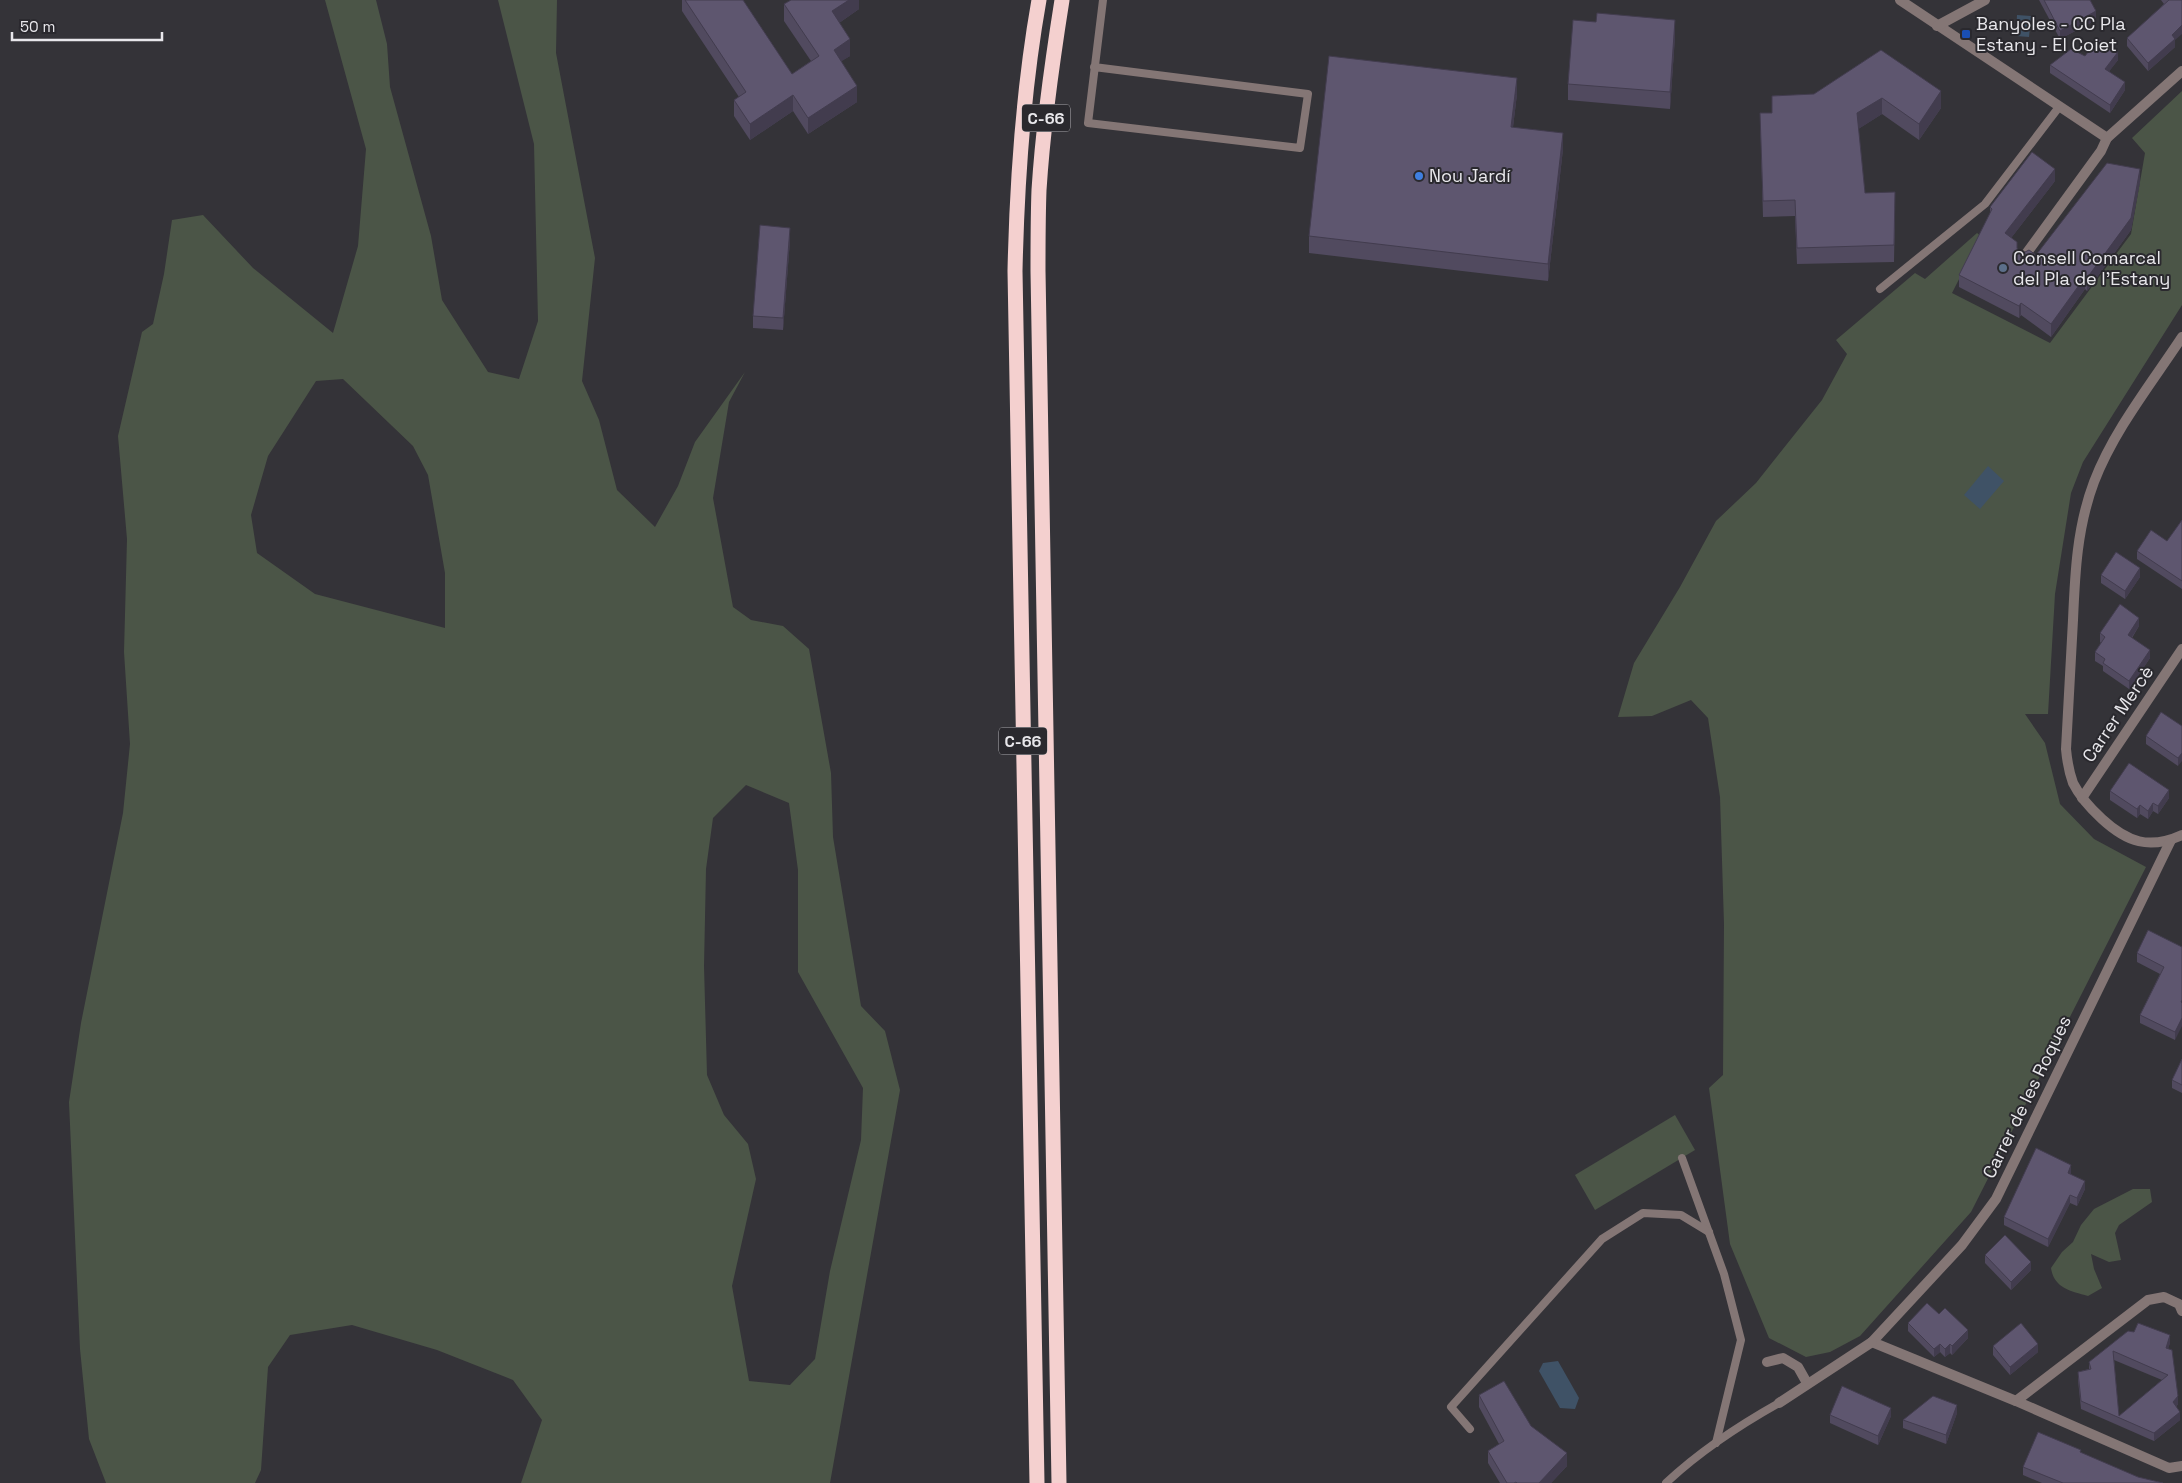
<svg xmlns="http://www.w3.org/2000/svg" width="2182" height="1483" font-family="'Space Grotesk',sans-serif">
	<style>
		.green { fill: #4b5547; fill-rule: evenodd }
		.water { fill: #3f5266 }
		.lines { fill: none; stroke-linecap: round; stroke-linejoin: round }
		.lane { stroke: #847675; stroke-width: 8 }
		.street { stroke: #847675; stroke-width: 10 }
		.highway { stroke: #f4d0cf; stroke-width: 15 }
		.wall { fill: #514a5f; fill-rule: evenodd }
		.shaded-wall { fill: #423c4e }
		.building { fill: #5e566f; stroke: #423c4e; fill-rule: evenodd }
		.transit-dot { fill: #1a4fb4; stroke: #2a292e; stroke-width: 2 }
		.shop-dot { fill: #3f7fe0; stroke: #2a292e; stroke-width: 2 }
		.service-dot { fill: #5c6f8a; stroke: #2a292e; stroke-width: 2 }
		.labels { text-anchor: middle; stroke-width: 4; stroke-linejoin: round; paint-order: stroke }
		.shield { fill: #2a292e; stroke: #afaeb2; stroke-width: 1 }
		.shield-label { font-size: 16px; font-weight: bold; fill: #e8e7eb }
		.poi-label { font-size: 18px; fill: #e8e7eb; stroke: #2a292e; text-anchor: start }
		.street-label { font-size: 18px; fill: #e8e7eb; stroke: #2a292e }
	</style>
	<rect width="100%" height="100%" fill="#343338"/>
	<g class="green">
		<path d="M325 0H376L387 44 390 87 431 236 442 300 488 372 519 379 538 321 534 144 498 0H557L556 53 595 258 582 381 599 420 617 490 655 527 678 486 695 442 745 372 729 402 713 498 733 607 751 620 783 626 809 649 831 773 833 837 861 1006 885 1031 900 1090 830 1483H521L542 1420 513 1380 437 1350 352 1325 290 1335 268 1367 261 1470 255 1483H106L89 1439 80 1349 69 1102 81 1023 123 813 130 744 124 652 127 539 118 436 142 332 153 324 164 274 172 220 203 215 253 268 333 333 358 246 366 149ZM343 379 413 446 428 475 445 573V628L315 594 257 553 251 515 268 456 316 381ZM746 785 789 803 798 870V972L863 1088 861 1140 830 1271 815 1359 790 1385 749 1381 732 1286 756 1179 748 1144 724 1115 707 1075 704 966 706 869 713 818Z"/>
		<polygon points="2182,91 2182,305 2083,462 2071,493 2055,594 2048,714 2025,714 2045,743 2060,804 2094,839 2146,867 1971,1212 1860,1336 1830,1352 1806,1357 1769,1338 1730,1244 1709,1088 1723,1075 1724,924 1720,797 1708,718 1691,700 1652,716 1618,717 1634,663 1680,587 1716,521 1756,483 1822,400 1847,354 1836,340 1915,273 1925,279 1977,233 1981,236 1952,293 2050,343 2131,234 2145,153 2132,138"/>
		<polygon points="1675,1115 1695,1150 1595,1210 1575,1175"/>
		<path d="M2133 1189H2150L2152 1202 2119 1225 2115 1233 2121 1260 2109 1262 2091 1254 2094 1269 2102 1288 2088 1296C2070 1291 2054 1288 2051 1268L2062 1252 2073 1242 2081 1225 2094 1209Z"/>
	</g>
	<g class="water">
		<polygon points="2017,15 2031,16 2029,37 2016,36"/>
		<polygon points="1988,466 2004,481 1980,509 1964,495"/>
		<polygon points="1558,1361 1579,1398 1575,1409 1560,1408 1539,1371 1543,1363"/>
	</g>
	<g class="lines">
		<g class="lane">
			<polyline points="1094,67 1308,94 1300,148 1088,123 1103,0"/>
			<polyline points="1880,289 1985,204 2059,107"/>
			<polyline points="1682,1158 1724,1274 1741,1340 1716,1443"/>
			<polyline points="1470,1429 1451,1407 1602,1239 1643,1213 1681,1215 1709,1232"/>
			<path d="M1666 1483C1700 1451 1738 1426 1779 1403"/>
		</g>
		<g class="street">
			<polyline points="1900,0 2107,138"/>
			<polyline points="1937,26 1985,0"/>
			<polyline points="2023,258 2101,151 2107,138 2182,71"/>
			<path d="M2182 337C2151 384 2114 430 2094 482 2077 527 2075 573 2073 620 2071 663 2068 706 2066 749 2067 760 2069 772 2073 783 2080 797 2090 808 2102 819 2127 842 2149 850 2182 835"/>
			<polyline points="2082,798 2182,649"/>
			<polyline points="2171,840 1996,1199 1962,1245 1872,1342 2016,1401 2169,1468 2182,1466"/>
			<polyline points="1767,1362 1783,1358 1798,1367 1807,1383"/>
			<polyline points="2016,1401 2148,1300 2164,1297 2179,1304 2182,1311"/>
			<polyline points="1779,1403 1872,1342"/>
		</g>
		<g class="highway">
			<path d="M1037 1483 1015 271C1017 180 1023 90 1039 0"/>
			<path d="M1059 1483 1038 271C1038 244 1038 217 1039 190 1043 126 1052 63 1062 0"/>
		</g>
	</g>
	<g class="wall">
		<polygon points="682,0 743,0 792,74 811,61 784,21 784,4 859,0 859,9 839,23 850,56 841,61 857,102 808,134 793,111 750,140 734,116 734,100 739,97 682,11"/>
		<polygon points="2039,0 2090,0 2096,20 2060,39"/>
		<polygon points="2161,0 2182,0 2175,40 2175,47 2148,71 2127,46 2127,38 2164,4"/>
		<polygon points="1675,36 1670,109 1568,100 1568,84"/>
		<polygon points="1881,50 1941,108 1919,140 1882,114 1858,129 1865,193 1895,208 1894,262 1797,264 1795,216 1763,217 1760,113 1772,113 1772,96 1814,94"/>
		<polygon points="2085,56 2118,60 2109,71 2125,90 2110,113 2050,73 2050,65"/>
		<polygon points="1517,94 1513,127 1563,149 1548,281 1309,253 1309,236"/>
		<polygon points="2055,181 2011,238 2019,252 2036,255 2140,181 2131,230 2087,291 2085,289 2051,337 2021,315 2019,318 1959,287 1959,275 1990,214 1990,207"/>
		<polygon points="790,240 783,330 753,328 753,316"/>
		<polygon points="2182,520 2182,589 2137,559 2137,551 2167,541"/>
		<polygon points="2101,575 2140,577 2125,599 2101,583"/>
		<polygon points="2139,626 2132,638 2150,658 2129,689 2103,671 2103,666 2095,661 2095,652 2101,643 2100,642 2100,633"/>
		<polygon points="2182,726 2178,766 2146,744 2146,736"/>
		<polygon points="2110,791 2169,798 2158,814 2153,811 2148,819 2140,814 2137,818 2110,800"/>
		<polygon points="2182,947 2175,1040 2140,1023 2140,1015 2160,974 2137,962 2137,953"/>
		<polygon points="2182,1059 2182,1093 2172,1088 2172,1080"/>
		<polygon points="2071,1174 2085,1189 2077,1206 2070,1203 2048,1247 2004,1225 2004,1217"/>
		<polygon points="1985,1255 2031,1270 2011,1290 1985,1263"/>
		<polygon points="1939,1314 1968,1338 1952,1355 1950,1353 1945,1357 1940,1352 1934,1357 1908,1331 1908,1323"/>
		<path d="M2128 1331 2170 1343 2168 1348 2178 1404 2176 1407 2180 1420 2154 1441 2081 1409 2078 1380V1372L2089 1369V1362ZM2114 1360 2162 1380 2119 1416Z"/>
		<polygon points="1993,1346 2038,1352 2010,1375 1993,1355"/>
		<polygon points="1479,1395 1531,1426 1567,1466 1551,1483 1500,1483 1488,1463 1488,1451 1499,1444 1479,1407"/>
		<polygon points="1957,1413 1946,1444 1903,1428 1903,1420"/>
		<polygon points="1830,1415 1891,1416 1878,1445 1830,1423"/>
		<polygon points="2081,1453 2138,1477 2163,1483 2042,1483 2023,1475 2023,1467"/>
	</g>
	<g class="shaded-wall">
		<polygon points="849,0 859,0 859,9 832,28 832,11"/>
		<polygon points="2096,11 2096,20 2060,39 2060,31"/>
		<polygon points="1675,20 1675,36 1670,109 1670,92"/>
		<polygon points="2182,25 2182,34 2175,40 2175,47 2148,71 2148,63 2172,35"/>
		<polygon points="850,39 850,56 834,66 834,50"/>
		<polygon points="2118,52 2118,60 2105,77 2105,69"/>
		<polygon points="1517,78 1517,94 1511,143 1511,127"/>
		<polygon points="2125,82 2125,90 2110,113 2110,105"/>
		<polygon points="857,86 857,102 808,134 808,118"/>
		<polygon points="1941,91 1941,108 1919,140 1919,124"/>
		<polygon points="793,95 793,111 750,140 750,124"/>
		<polygon points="1882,98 1882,114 1857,130 1857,113"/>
		<polygon points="1563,133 1563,149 1548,281 1548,264"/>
		<polygon points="2055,169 2055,181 2005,246 2005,233"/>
		<polygon points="2140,169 2140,181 2131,230 2087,291 2087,278"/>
		<polygon points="790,228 790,240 783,330 783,318"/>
		<polygon points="2085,277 2085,289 2051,337 2051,324"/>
		<polygon points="2021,303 2021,315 2019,318 2019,306"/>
		<polygon points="2140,568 2140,577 2125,599 2125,591"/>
		<polygon points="2139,618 2139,626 2128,643 2128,635"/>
		<polygon points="2150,650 2150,658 2129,689 2129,681"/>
		<polygon points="2182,753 2182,761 2178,766 2178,758"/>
		<polygon points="2169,790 2169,798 2158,814 2158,806"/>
		<polygon points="2153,803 2153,811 2148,819 2148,811"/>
		<polygon points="2140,805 2140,814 2137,818 2137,809"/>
		<polygon points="2182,1018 2182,1026 2175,1040 2175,1032"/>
		<polygon points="2071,1165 2071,1174 2068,1181 2068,1173"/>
		<polygon points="2085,1181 2085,1189 2077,1206 2077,1198"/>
		<polygon points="2070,1195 2070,1203 2048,1247 2048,1239"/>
		<polygon points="2031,1262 2031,1270 2011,1290 2011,1282"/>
		<polygon points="1968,1330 1968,1338 1952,1355 1952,1346"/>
		<polygon points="2170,1335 2170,1343 2166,1356 2166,1348"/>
		<polygon points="1940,1344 1940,1352 1934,1357 1934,1349"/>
		<polygon points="1950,1344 1950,1353 1945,1357 1945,1349"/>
		<polygon points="2038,1344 2038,1352 2010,1375 2010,1367"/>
		<polygon points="2178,1396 2178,1404 2173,1411 2173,1402"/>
		<polygon points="1957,1405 1957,1413 1946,1444 1946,1435"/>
		<polygon points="1891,1408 1891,1416 1878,1445 1878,1436"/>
		<polygon points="2180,1412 2180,1420 2154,1441 2154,1433"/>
		<polygon points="1567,1453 1567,1466 1551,1483 1539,1483"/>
	</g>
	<g class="building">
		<polygon points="685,0 743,0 792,74 819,56 784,4 791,0 849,0 832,11 850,39 834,50 857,86 808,118 793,95 750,124 734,100 746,92"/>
		<polygon points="2044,0 2090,0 2096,11 2060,31"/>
		<polygon points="2169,0 2182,0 2182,25 2172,35 2175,39 2148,63 2127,38"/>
		<polygon points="1597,13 1675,20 1670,92 1568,84 1573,20 1596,22"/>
		<polygon points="2098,39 2118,52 2105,69 2125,82 2110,105 2050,65 2071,49 2085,56"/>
		<polygon points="1881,50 1941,91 1919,124 1882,98 1857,113 1865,193 1895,192 1894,245 1797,248 1795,200 1763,201 1760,113 1772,113 1772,96 1814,94"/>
		<polygon points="1329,56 1517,78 1511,127 1563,133 1548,264 1309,236"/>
		<polygon points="2032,152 2055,169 2005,233 2017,242 2017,248 2019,252 2025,252 2029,250 2036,255 2107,163 2140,169 2131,218 2087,278 2085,277 2051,324 2021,303 2019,306 1959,275 1992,209 1990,207"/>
		<polygon points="760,225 790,228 783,318 753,316"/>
		<polygon points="2182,520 2182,581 2137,551 2151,530 2167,541"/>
		<polygon points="2116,552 2140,568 2125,591 2101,575"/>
		<polygon points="2120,604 2139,618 2128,635 2150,650 2129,681 2103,663 2105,659 2095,652 2105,637 2100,633"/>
		<polygon points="2161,712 2182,726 2182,753 2178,758 2146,736"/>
		<polygon points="2129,763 2169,790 2158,806 2153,803 2148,811 2140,805 2137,809 2110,791"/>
		<polygon points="2148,930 2182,947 2182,1000 2181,1002 2182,1003 2182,1018 2175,1032 2140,1015 2164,967 2137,953"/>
		<polygon points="2182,1059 2182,1085 2172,1080"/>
		<polygon points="2036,1148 2071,1165 2068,1173 2085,1181 2077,1198 2070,1195 2048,1239 2004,1217"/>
		<polygon points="2005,1235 2031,1262 2011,1282 1985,1255"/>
		<polygon points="1927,1303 1939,1314 1945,1308 1968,1330 1952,1346 1950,1344 1945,1349 1940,1344 1934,1349 1908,1323"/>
		<polygon points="2021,1323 2038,1344 2010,1367 1993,1346"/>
		<path d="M2138 1323 2170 1335 2166 1348 2172 1350 2178 1396 2173 1402 2180 1412 2154 1433 2081 1401 2078 1372 2091 1369 2089 1362 2128 1331 2134 1332ZM2113 1351 2168 1375 2119 1416Z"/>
		<polygon points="1504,1381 1531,1426 1567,1453 1539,1483 1517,1483 1516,1482 1514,1483 1507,1483 1488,1451 1504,1441 1479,1395"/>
		<polygon points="1842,1386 1891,1408 1878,1436 1830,1415"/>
		<polygon points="1933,1396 1957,1405 1946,1435 1903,1420"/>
		<polygon points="2038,1432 2081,1450 2080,1452 2138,1477 2163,1483 2063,1483 2023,1467"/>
	</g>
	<rect class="transit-dot" x="1961" y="29" width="10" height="10" rx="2.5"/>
	<circle class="shop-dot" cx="1419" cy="176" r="5"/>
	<circle class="service-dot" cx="2003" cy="268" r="5"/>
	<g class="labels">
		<g class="shield">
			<rect x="1022" y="104.5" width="48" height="27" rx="4"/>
			<rect x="999" y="727.5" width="48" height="27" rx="4"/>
		</g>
		<g class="shield-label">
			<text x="1046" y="124">C-66</text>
			<text x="1023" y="747">C-66</text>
		</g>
		<g class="poi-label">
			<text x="1976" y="30">Banyoles - CC Pla<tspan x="1976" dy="21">Estany - El Coiet</tspan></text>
			<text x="1429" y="182">Nou Jardí</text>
			<text x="2013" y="264">Consell Comarcal<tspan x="2013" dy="21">del Pla de l'Estany</tspan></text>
		</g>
		<g class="street-label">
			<text transform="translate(2118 714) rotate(-56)" y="6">Carrer Mercè</text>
			<text transform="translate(2027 1097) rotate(-64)" y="6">Carrer de les Roques</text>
		</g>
	</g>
	<path d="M12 32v8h150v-8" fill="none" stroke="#e8e7eb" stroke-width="2.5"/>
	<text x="20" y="32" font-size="15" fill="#e8e7eb" stroke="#2a292e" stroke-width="4" paint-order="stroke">50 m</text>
</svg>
